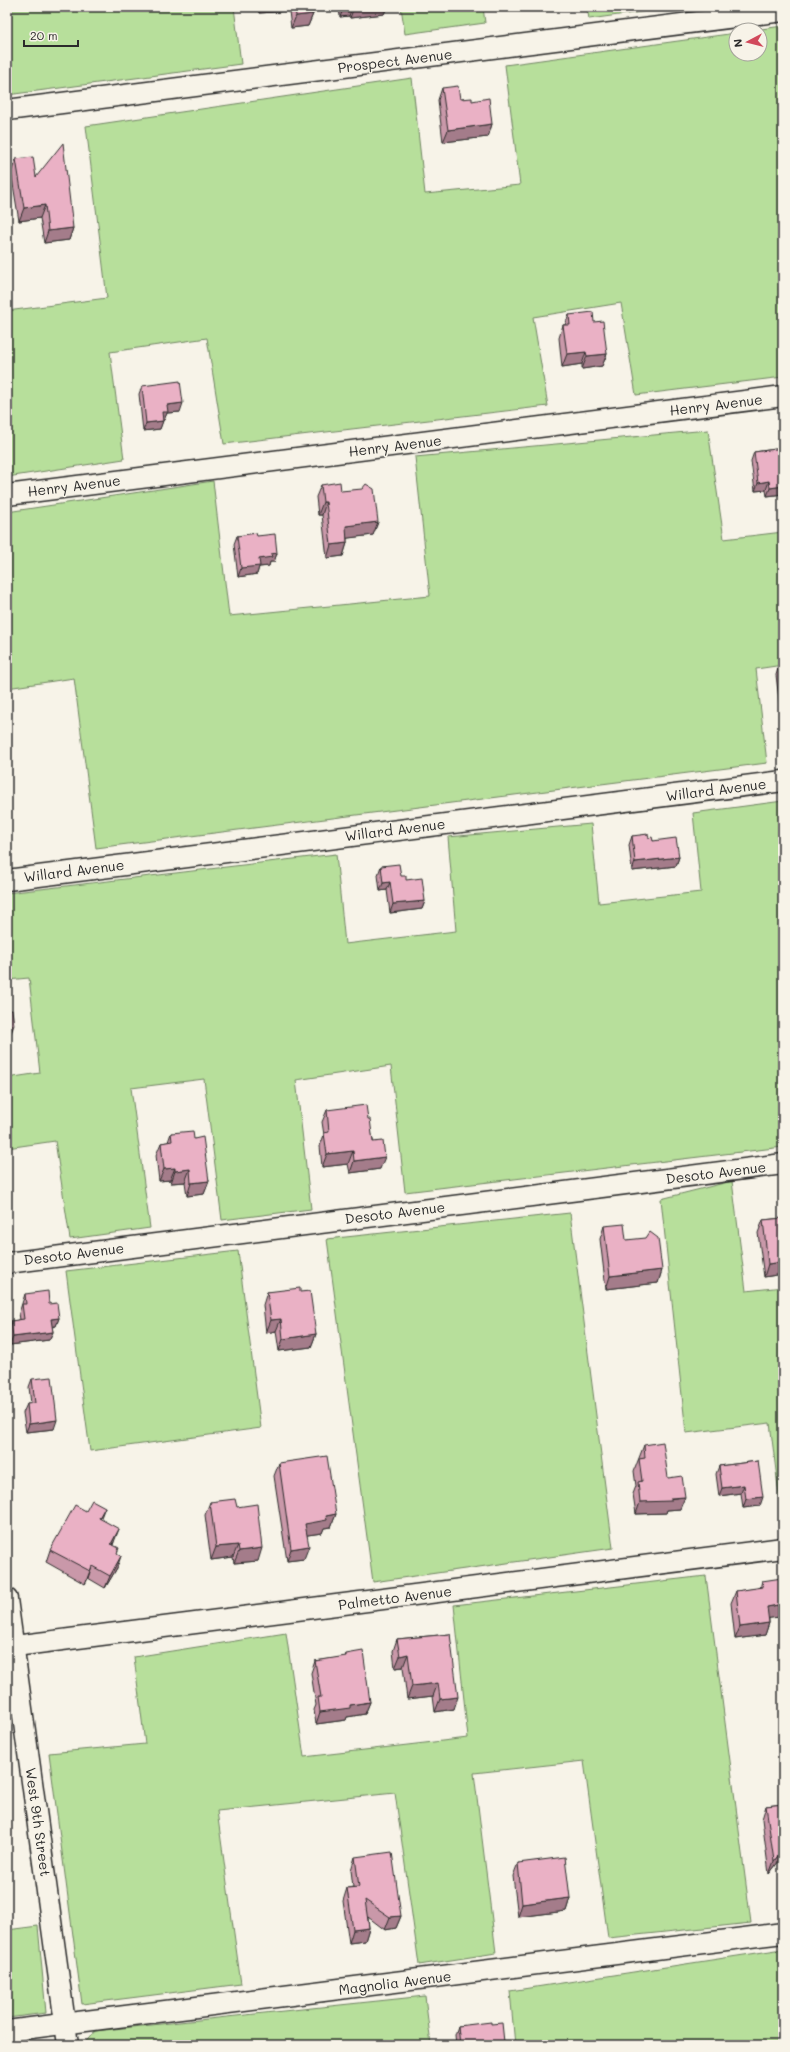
<svg xmlns="http://www.w3.org/2000/svg" width="790" height="2052" font-family="Mali,sans-serif">
	<style>
		.green { fill: #b7df9b; stroke: #718563 }
		.lines { fill: none; stroke-linecap: round; stroke-linejoin: round }
		.street-casing { stroke: #2b2b2b; stroke-width: 23 }
		.street { stroke: #f7f3e8; stroke-width: 20 }
		.wall { fill: #c998a9; stroke: #2b2b2b }
		.shaded-wall { fill: #a47c8a; stroke: #2b2b2b }
		.building { fill: #eab1c5; stroke: #2b2b2b }
		.labels { text-anchor: middle; stroke-width: 3; stroke-linejoin: round; paint-order: stroke }
		.street-label { font-size: 14px; fill: #2b2b2b; stroke: #f7f3e8 }
	</style>
	<rect width="100%" height="100%" fill="#f7f3e8"/>
	<filter id="ink" filterUnits="userSpaceOnUse"><feTurbulence type="fractalNoise" baseFrequency=".025" numOctaves="2"/><feDisplacementMap in="SourceGraphic" scale="8" xChannelSelector="R" yChannelSelector="G"/><feConvolveMatrix kernelMatrix="1 2 1 2 8 2 1 2 1" color-interpolation-filters="sRGB"/></filter>
	<g filter="url(#ink)">
		<g class="green">
			<polygon points="7,7 234,7 241,64 7,95"/>
			<polygon points="401,7 483,7 485,23 405,34"/>
			<polygon points="587,7 678,7 589,19"/>
			<polygon points="783,26 783,287 779,288 783,319 783,377 636,395 621,303 533,317 548,406 224,444 207,338 110,352 124,459 7,477 7,311 107,298 86,126 412,78 425,194 520,185 505,65 736,33 736,54 760,54 760,30 754,30"/>
			<polygon points="708,430 724,539 783,532 783,665 756,669 767,763 96,848 74,678 7,688 7,512 213,481 229,616 430,596 415,457"/>
			<polygon points="783,801 783,1147 405,1192 391,1066 296,1080 311,1209 222,1220 204,1079 131,1088 150,1228 70,1239 55,1141 7,1148 7,1078 40,1073 29,978 7,980 7,893 336,854 345,944 456,931 448,837 591,824 599,903 701,892 693,813"/>
			<polygon points="732,1181 746,1291 783,1287 783,1527 770,1423 686,1433 661,1199"/>
			<polygon points="570,1213 613,1548 373,1582 327,1239"/>
			<polygon points="238,1251 261,1428 90,1451 66,1271"/>
			<polygon points="706,1576 751,1923 608,1938 584,1761 474,1773 496,1953 419,1965 395,1793 217,1811 241,1984 82,2004 49,1753 145,1744 134,1657 286,1633 304,1757 468,1738 454,1605"/>
			<polygon points="38,1926 46,2013 7,2018 7,1930"/>
			<polygon points="783,1949 783,2045 515,2045 510,1991"/>
			<polygon points="425,1996 431,2045 83,2045 95,2031"/>
		</g>
		<g class="lines">
			<g class="street-casing">
				<g id="street">
					<polyline points="7,110 783,11"/>
					<polyline points="7,495 783,396"/>
					<polyline points="7,880 783,781"/>
					<polyline points="7,1263 783,1164"/>
					<polyline points="7,1599 68,2045"/>
					<polyline points="7,1647 783,1548"/>
					<polyline points="7,2031 783,1933"/>
				</g>
			</g>
			<use href="#street" class="street"/>
		</g>
		<g class="wall">
			<polygon points="258,7 312,7 313,14 308,26 291,28 289,11 259,13"/>
			<polygon points="339,7 387,7 384,14 350,18 349,16 340,17"/>
			<polygon points="442,88 460,99 472,101 492,124 488,137 443,142 438,100"/>
			<polygon points="16,159 36,177 73,228 69,240 44,243 40,218 19,221 11,172"/>
			<polygon points="569,315 594,322 607,354 602,366 582,369 582,364 562,367 559,338 563,325 565,325"/>
			<polygon points="142,386 180,412 167,413 164,420 163,420 160,429 143,431 139,394"/>
			<polygon points="783,448 783,494 767,496 766,490 755,491 751,461 754,452"/>
			<polygon points="321,485 341,491 378,522 373,535 347,538 347,543 343,556 327,558 322,515 318,515 316,497"/>
			<polygon points="237,536 257,536 277,553 274,562 270,562 269,566 259,567 257,574 238,577 234,544"/>
			<polygon points="783,662 783,716 781,716 776,675 780,663"/>
			<polygon points="632,836 649,838 679,857 676,866 632,871 629,845"/>
			<polygon points="381,866 406,880 425,901 422,909 390,913 387,890 380,891 378,875"/>
			<polygon points="327,1110 368,1119 380,1169 350,1173 348,1164 322,1167 320,1146 324,1135 322,1122"/>
			<polygon points="171,1133 194,1139 209,1181 204,1194 187,1196 185,1182 171,1183 170,1180 159,1181 156,1155 161,1143 168,1142"/>
			<polygon points="783,1218 783,1274 764,1277 758,1233 763,1220"/>
			<polygon points="604,1226 626,1240 662,1270 658,1283 606,1289 600,1239"/>
			<polygon points="267,1292 300,1292 316,1334 311,1347 279,1351 276,1331 266,1333 263,1305"/>
			<polygon points="25,1294 49,1304 59,1318 56,1326 52,1327 53,1332 49,1340 10,1345 8,1329 11,1321 20,1320 19,1313"/>
			<polygon points="32,1379 54,1429 26,1432 23,1413 27,1404 31,1404 29,1387"/>
			<polygon points="644,1445 668,1478 680,1509 667,1510 666,1513 636,1514 633,1494 636,1486 634,1471"/>
			<polygon points="758,1461 760,1506 743,1508 741,1493 719,1496 716,1474 719,1466"/>
			<polygon points="279,1463 336,1514 331,1527 324,1528 322,1533 307,1535 304,1559 287,1561 274,1476"/>
			<polygon points="210,1502 237,1507 258,1561 234,1563 233,1557 211,1560 205,1515"/>
			<polygon points="101,1519 114,1542 113,1545 117,1553 117,1568 105,1588 88,1578 85,1584 46,1562 50,1550"/>
			<polygon points="762,1581 783,1588 783,1610 780,1617 769,1618 769,1623 765,1635 735,1639 731,1603 736,1591 760,1588"/>
			<polygon points="450,1634 454,1709 435,1712 433,1696 407,1699 403,1667 395,1668 393,1651 397,1639"/>
			<polygon points="346,1654 370,1702 365,1714 347,1717 346,1720 316,1724 314,1710 316,1705 311,1673 315,1661 345,1657"/>
			<polygon points="783,1804 783,1860 779,1861 769,1874 762,1819 766,1806"/>
			<polygon points="355,1857 401,1916 396,1928 385,1930 368,1917 369,1928 365,1941 349,1943 343,1901 347,1888 353,1887 351,1870"/>
			<polygon points="518,1863 570,1898 566,1911 518,1917 513,1876"/>
			<polygon points="491,2024 503,2045 456,2045 455,2035 458,2026"/>
		</g>
		<g class="shaded-wall">
			<polygon points="261,7 290,7 289,11 259,13"/>
			<polygon points="344,7 352,7 349,16 340,17"/>
			<polygon points="354,7 387,7 384,14 350,18"/>
			<polygon points="313,14 308,26 291,28 296,16"/>
			<polygon points="492,124 488,137 443,142 448,130"/>
			<polygon points="45,205 40,218 19,221 24,208"/>
			<polygon points="73,228 69,240 44,243 48,231"/>
			<polygon points="586,352 582,364 562,367 567,354"/>
			<polygon points="607,354 602,366 582,369 587,356"/>
			<polygon points="183,403 180,412 167,413 164,420 159,421 162,412 167,405"/>
			<polygon points="163,421 160,429 143,431 146,423"/>
			<polygon points="769,481 766,490 755,491 758,483"/>
			<polygon points="783,486 783,494 767,496 770,488"/>
			<polygon points="323,502 326,502 322,515 318,515"/>
			<polygon points="378,522 373,535 341,539 346,526"/>
			<polygon points="347,543 343,556 327,558 331,545"/>
			<polygon points="277,553 274,562 270,562 269,566 259,567 257,574 238,577 241,568 259,559 271,554"/>
			<polygon points="679,857 676,866 632,871 635,862"/>
			<polygon points="390,882 387,890 380,891 383,883"/>
			<polygon points="425,901 422,909 390,913 393,904"/>
			<polygon points="8,1025 14,1025 11,1033 7,1034"/>
			<polygon points="9,1039 7,1046 7,1040"/>
			<polygon points="353,1151 348,1164 322,1167 327,1154"/>
			<polygon points="385,1157 380,1169 350,1173 354,1161"/>
			<polygon points="175,1168 170,1180 159,1181 164,1169"/>
			<polygon points="190,1169 185,1182 171,1183 175,1171"/>
			<polygon points="209,1181 204,1194 187,1196 191,1183"/>
			<polygon points="783,1262 783,1274 764,1277 768,1264"/>
			<polygon points="662,1270 658,1283 606,1289 610,1276"/>
			<polygon points="59,1318 56,1326 48,1327 51,1319"/>
			<polygon points="281,1319 276,1331 266,1333 271,1320"/>
			<polygon points="53,1332 49,1340 10,1345 13,1337"/>
			<polygon points="316,1334 311,1347 279,1351 283,1339"/>
			<polygon points="57,1420 54,1429 26,1432 29,1424"/>
			<polygon points="744,1485 741,1493 719,1496 722,1488"/>
			<polygon points="685,1497 680,1509 667,1510 666,1513 636,1514 640,1502"/>
			<polygon points="763,1497 760,1506 743,1508 746,1499"/>
			<polygon points="105,1507 100,1520 99,1518"/>
			<polygon points="336,1514 331,1527 324,1528 322,1533 301,1536 305,1524 326,1516"/>
			<polygon points="119,1529 114,1542 106,1556 111,1544"/>
			<polygon points="238,1545 233,1557 211,1560 216,1547"/>
			<polygon points="309,1546 304,1559 287,1561 291,1549"/>
			<polygon points="262,1548 258,1561 234,1563 239,1551"/>
			<polygon points="121,1556 117,1568 105,1588 110,1576"/>
			<polygon points="92,1566 88,1578 85,1584 90,1571"/>
			<polygon points="783,1604 783,1610 780,1617 763,1619 767,1607"/>
			<polygon points="769,1623 765,1635 735,1639 740,1627"/>
			<polygon points="408,1654 403,1667 395,1668 400,1656"/>
			<polygon points="438,1683 433,1696 407,1699 412,1686"/>
			<polygon points="458,1697 454,1709 435,1712 440,1699"/>
			<polygon points="370,1702 365,1714 347,1717 346,1720 316,1724 320,1712 350,1705"/>
			<polygon points="783,1849 783,1860 779,1861 769,1874 774,1861"/>
			<polygon points="570,1898 566,1911 518,1917 522,1904"/>
			<polygon points="401,1916 396,1928 385,1930 390,1917"/>
			<polygon points="369,1928 365,1941 349,1943 353,1930"/>
			<polygon points="504,2042 503,2045 497,2045 498,2043"/>
		</g>
		<g class="building">
			<polygon points="295,7 312,7 313,14 296,16"/>
			<polygon points="458,86 460,99 472,98 472,101 489,98 492,124 448,130 442,88"/>
			<polygon points="63,143 73,228 48,231 45,205 24,208 16,159 33,157 36,177"/>
			<polygon points="593,312 594,322 603,321 607,354 587,356 586,352 567,354 563,325 570,325 569,315"/>
			<polygon points="180,381 183,403 167,405 168,412 162,412 163,421 146,423 142,386"/>
			<polygon points="783,448 783,486 770,488 769,481 758,483 754,452"/>
			<polygon points="340,482 341,491 362,489 366,484 374,489 378,522 346,526 347,543 331,545 326,502 323,502 321,485"/>
			<polygon points="256,533 257,536 275,534 277,553 271,554 272,557 259,559 260,566 241,568 237,536"/>
			<polygon points="783,662 783,683 780,663"/>
			<polygon points="648,834 649,838 652,837 653,841 676,838 679,857 635,862 632,836"/>
			<polygon points="399,864 401,876 406,876 406,880 422,878 425,901 393,904 390,882 383,883 381,866"/>
			<polygon points="12,1010 14,1025 8,1025 9,1039 7,1040 7,1011"/>
			<polygon points="366,1105 368,1119 370,1119 373,1142 383,1141 385,1157 354,1161 353,1151 327,1154 324,1133 329,1132 327,1110"/>
			<polygon points="193,1131 194,1139 203,1137 209,1181 191,1183 190,1169 175,1171 175,1168 164,1169 161,1143 172,1141 171,1133"/>
			<polygon points="783,1218 783,1262 768,1264 763,1220"/>
			<polygon points="624,1224 626,1240 646,1238 650,1232 658,1238 662,1270 610,1276 604,1226"/>
			<polygon points="300,1288 300,1292 310,1291 316,1334 283,1339 281,1319 271,1320 267,1292"/>
			<polygon points="48,1291 49,1304 57,1303 59,1318 51,1319 53,1332 13,1337 11,1321 24,1319 22,1304 26,1304 25,1294"/>
			<polygon points="52,1377 57,1420 29,1424 27,1404 35,1403 32,1379"/>
			<polygon points="663,1442 668,1478 682,1476 685,1497 671,1498 671,1501 640,1502 638,1482 642,1481 639,1459 645,1458 644,1445"/>
			<polygon points="327,1456 336,1514 326,1516 327,1520 305,1524 309,1546 291,1549 279,1463"/>
			<polygon points="758,1461 763,1497 746,1499 744,1485 722,1488 719,1466"/>
			<polygon points="235,1499 237,1507 257,1504 262,1548 239,1551 238,1545 216,1547 210,1502"/>
			<polygon points="92,1500 105,1507 99,1518 119,1529 111,1544 119,1548 117,1553 121,1556 110,1576 92,1566 90,1571 50,1550 75,1505 86,1511"/>
			<polygon points="782,1578 783,1588 783,1604 767,1607 769,1623 740,1627 736,1591 763,1587 762,1581"/>
			<polygon points="450,1634 458,1697 440,1699 438,1683 412,1686 408,1654 400,1656 397,1639"/>
			<polygon points="363,1651 370,1702 350,1705 350,1708 320,1712 318,1697 321,1697 315,1661 346,1656 346,1654"/>
			<polygon points="783,1804 783,1849 774,1861 766,1806"/>
			<polygon points="392,1852 401,1916 390,1917 365,1900 369,1928 353,1930 347,1888 359,1887 355,1857"/>
			<polygon points="565,1857 570,1898 522,1904 518,1863"/>
			<polygon points="491,2022 491,2024 502,2023 504,2042 498,2043 498,2045 460,2045 458,2026"/>
		</g>
	</g>
	<g class="labels">
		<g class="street-label">
			<text transform="translate(395 61) rotate(-7)" y="5">Prospect Avenue</text>
			<text transform="translate(716 405) rotate(-7)" y="5">Henry Avenue</text>
			<text transform="translate(395 446) rotate(-7)" y="5">Henry Avenue</text>
			<text transform="translate(74 486) rotate(-7)" y="5">Henry Avenue</text>
			<text transform="translate(716 790) rotate(-7)" y="5">Willard Avenue</text>
			<text transform="translate(395 830) rotate(-7)" y="5">Willard Avenue</text>
			<text transform="translate(74 871) rotate(-7)" y="5">Willard Avenue</text>
			<text transform="translate(716 1173) rotate(-7)" y="5">Desoto Avenue</text>
			<text transform="translate(395 1213) rotate(-7)" y="5">Desoto Avenue</text>
			<text transform="translate(74 1254) rotate(-7)" y="5">Desoto Avenue</text>
			<text transform="translate(395 1598) rotate(-7)" y="5">Palmetto Avenue</text>
			<text transform="translate(38 1822) rotate(82)" y="5">West 9th Street</text>
			<text transform="translate(395 1983) rotate(-7)" y="5">Magnolia Avenue</text>
		</g>
	</g>
	<rect width="790" height="2052" fill="none" stroke="#f7f3e8" stroke-width="24"/>
	<rect x="12" y="12" width="766" height="2028" fill="none" stroke="#2b2b2b" stroke-width="1.5" filter="url(#ink)"/>
	<g transform="translate(748 42) rotate(263)"><circle r="19" fill="#f7f3e8" stroke="#a5a39c"/>
	<path d="M0-3L7 15L0 10L-7 15Z" fill="#d1495b"/>
	<text y="-6" font-size="11" font-weight="bold" text-anchor="middle" fill="#2b2b2b">N</text>
	</g>
	<path d="M24 40v6h54v-6" fill="none" stroke="#2b2b2b" stroke-width="2"/>
	<text x="30" y="40" font-size="12" fill="#2b2b2b" stroke="#f7f3e8" stroke-width="3" paint-order="stroke">20 m</text>
</svg>
